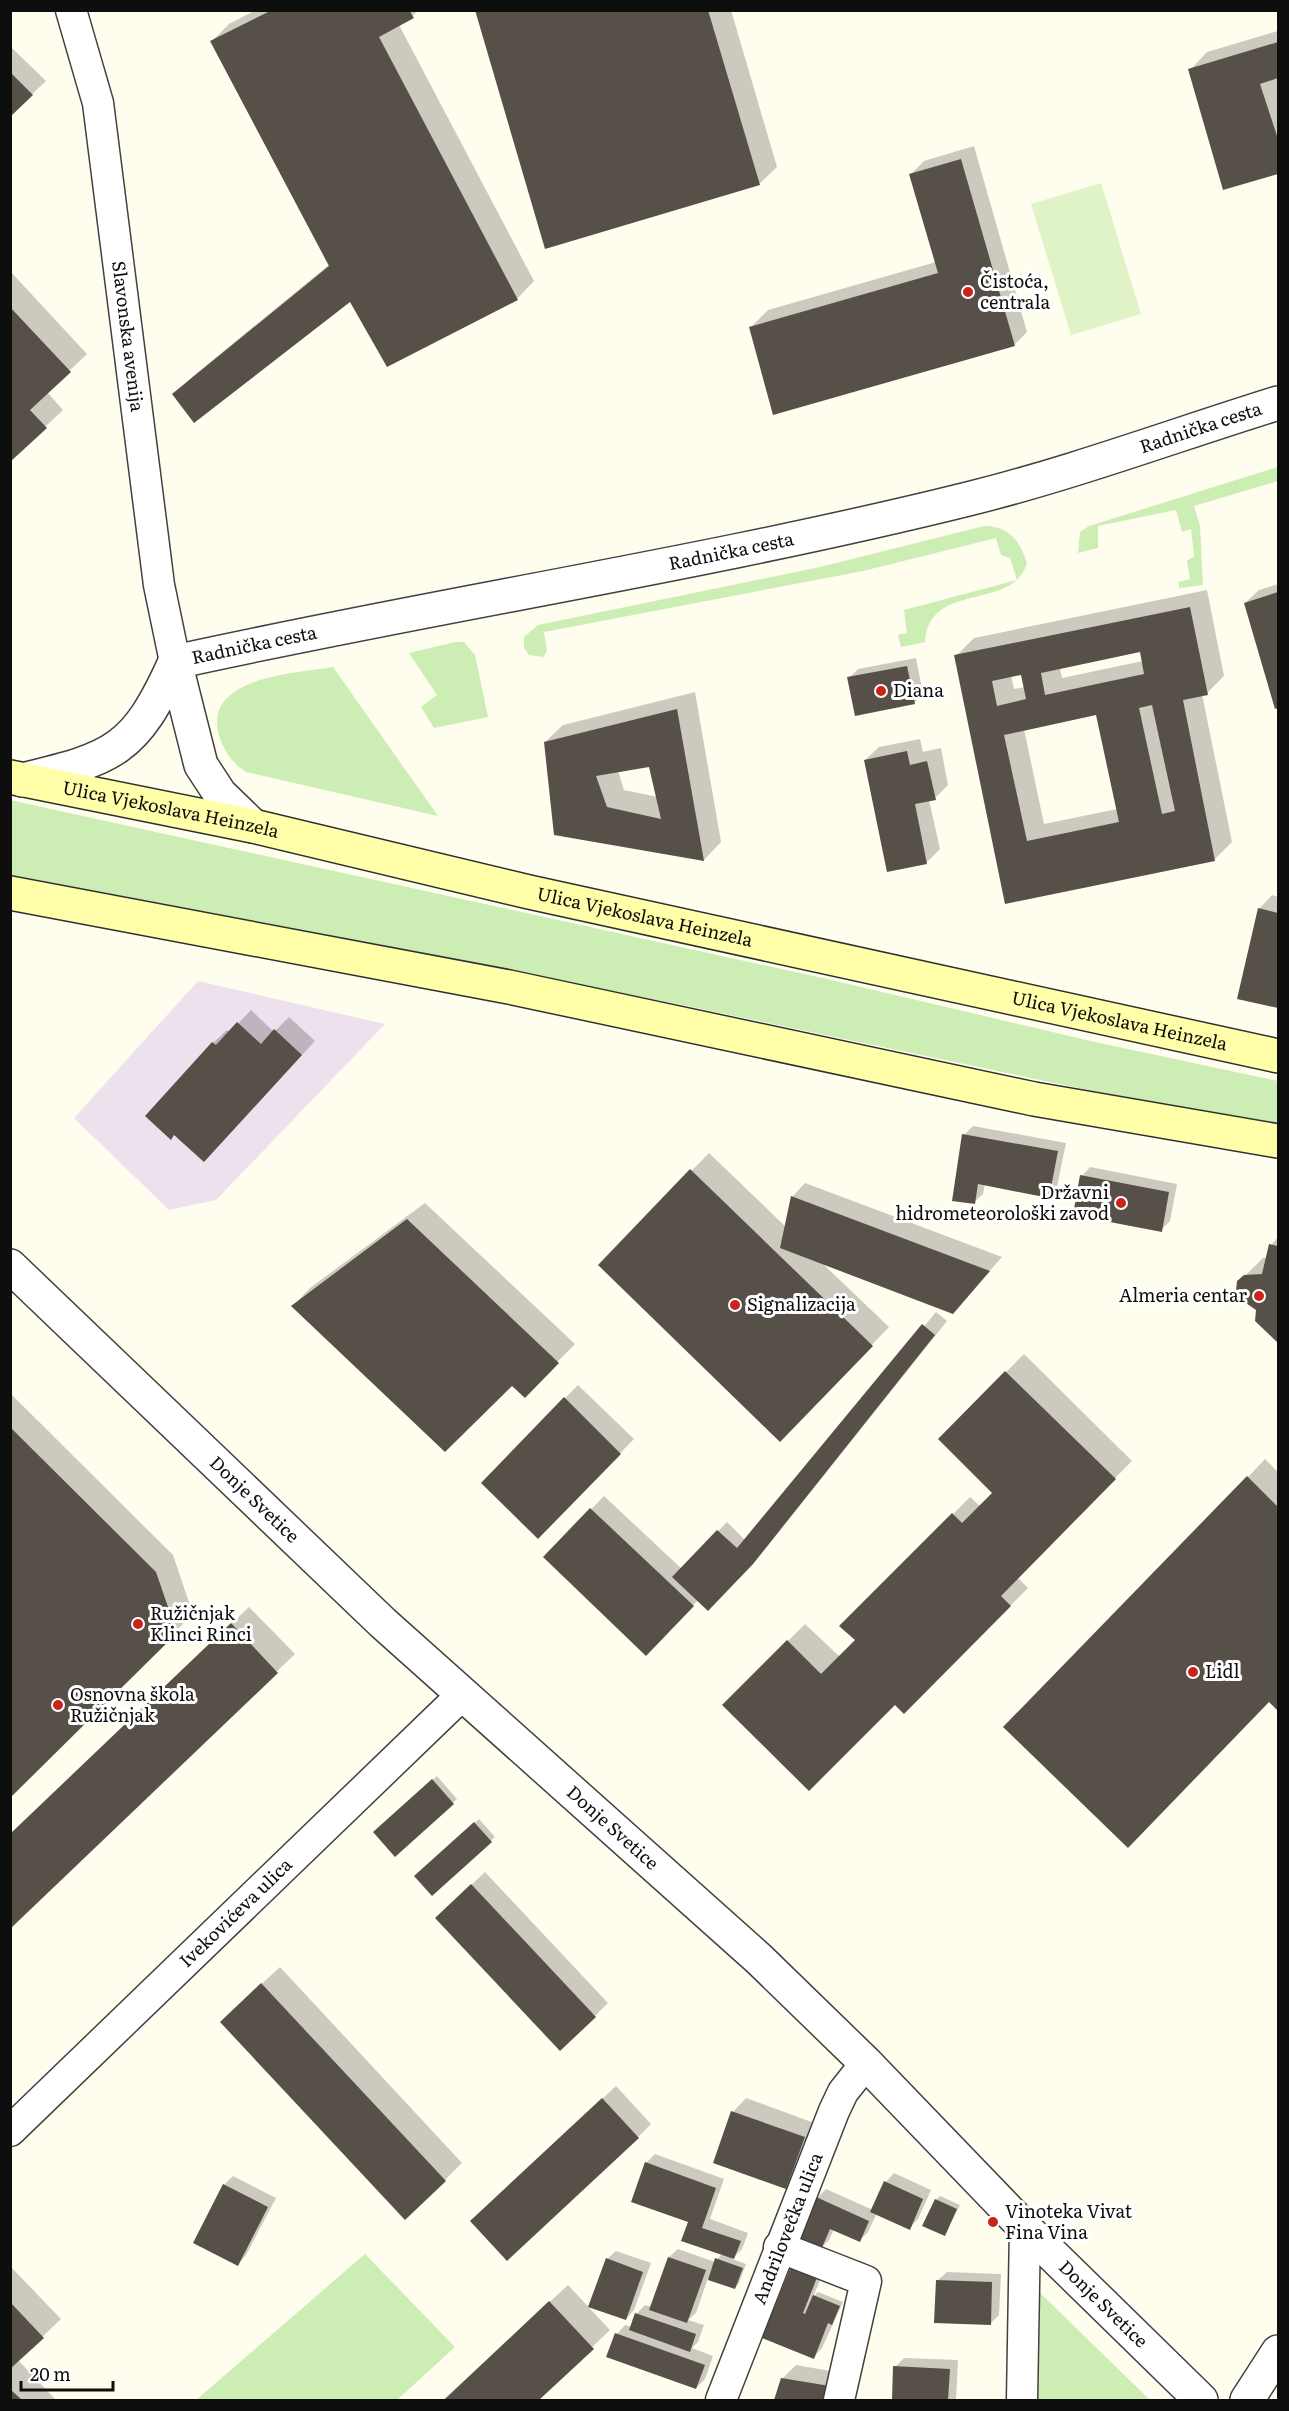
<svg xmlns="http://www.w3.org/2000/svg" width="1289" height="2411" font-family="Literata,serif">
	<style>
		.industrial { fill: #ede1ed }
		.green { fill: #ccedb4 }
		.pitch { fill: #e0f3c7 }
		.shadow { fill: #0003; fill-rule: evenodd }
		.building { fill: #575049; fill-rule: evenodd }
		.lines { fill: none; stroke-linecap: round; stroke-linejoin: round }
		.minor-casing { stroke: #414141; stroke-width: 33 }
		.tertiary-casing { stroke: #414141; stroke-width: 36 }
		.secondary-casing { stroke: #303030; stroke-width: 36 }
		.minor { stroke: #fff; stroke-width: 30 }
		.tertiary { stroke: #fff; stroke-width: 33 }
		.secondary { stroke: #fffea9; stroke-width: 33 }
		.poi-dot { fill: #c9231a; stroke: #fff; stroke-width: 2 }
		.labels { text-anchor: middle; stroke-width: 6; stroke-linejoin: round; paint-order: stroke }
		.poi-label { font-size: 18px; fill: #0e0e0e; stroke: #fff; text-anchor: start }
		.street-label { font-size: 18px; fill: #0e0e0e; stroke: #fff }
	</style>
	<rect width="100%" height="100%" fill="#fffdee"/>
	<polygon class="industrial" points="198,981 385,1024 216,1200 169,1210 74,1118"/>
	<g class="green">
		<polygon points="1278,467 1278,481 1194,506 1200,526 1203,585 1179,588 1179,582 1190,579 1187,561 1194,556 1191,529 1182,532 1176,510 1098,526 1098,548 1078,553 1080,532 1089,526"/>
		<path d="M984 526C1009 526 1020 541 1027 563 1013 612 929 580 925 642L901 647 898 635 907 633 904 610 1017 580 1010 558 1001 555 996 538 863 571 544 632 547 651 543 657 529 655 524 648V637L538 625 820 567Z"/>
		<polygon points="455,642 464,642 475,655 488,717 434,728 421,707 437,695 409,653"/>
		<path d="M333 667 438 816 246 772C232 763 221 747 218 731 207 676 298 673 333 667Z"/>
		<polygon points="10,800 827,979 1095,1042 1278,1081 1278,1125 1093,1091 668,1002 11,875"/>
		<polygon points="365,2254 455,2347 397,2400 196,2400"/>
		<polygon points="1036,2289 1150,2400 1028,2400"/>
	</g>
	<polygon class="pitch" points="1101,183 1141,314 1071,335 1031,204"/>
	<g class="shadow">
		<polygon points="256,10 420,10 399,25 534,281 517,299 351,300 174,394 192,377 330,264 212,41 229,24"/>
		<polygon points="477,10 731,10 777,167 759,184"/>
		<polygon points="1278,31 1278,172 1224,188 1190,70 1207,52"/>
		<polygon points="10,46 46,81 10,115"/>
		<polygon points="974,146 1027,332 1014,345 750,328 768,310 936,262 911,174 924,161"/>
		<polygon points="10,271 87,354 47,392 63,410 10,460"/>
		<polygon points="1278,584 1278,706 1276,707 1245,603 1259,590"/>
		<path d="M1207 590 1224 676 1207 693 1202 694 1232 842 1214 860 1006 902 956 656 974 638ZM1141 650 1143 661 1062 678 1060 668ZM1022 673 1025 687 1014 689 1011 675ZM1097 714 1117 809 1044 824 1024 729Z"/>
		<polygon points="916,658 923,694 914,703 849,678 858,669"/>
		<path d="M695 692 721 842 704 860 555 834 545 742 563 725ZM650 765 658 797 624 790 618 771Z"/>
		<polygon points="920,739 923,752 941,748 948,785 935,798 929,800 940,849 927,862 888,870 865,760 879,747"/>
		<polygon points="1272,895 1278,897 1278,1007 1239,998 1259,909"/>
		<polygon points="251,1010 274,1032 289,1017 315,1041 217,1147 175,1133 147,1116 213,1043 227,1030 230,1032"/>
		<polygon points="973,1126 1066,1143 1057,1187 1048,1196 985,1184 983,1194 974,1202 964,1135"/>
		<polygon points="709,1153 786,1227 792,1197 805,1183 1002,1257 953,1312 822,1263 889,1327 798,1422 600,1265"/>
		<polygon points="1090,1167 1177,1184 1170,1221 1161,1230 1082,1176"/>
		<polygon points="425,1203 575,1344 525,1395 512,1384 293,1306 310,1288"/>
		<polygon points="1278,1237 1278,1341 1257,1321 1258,1309 1239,1282 1263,1258 1268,1258 1271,1245"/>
		<polygon points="936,1312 947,1321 766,1548 708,1609 698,1600 660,1641 545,1557 604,1496 682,1569 727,1522 745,1540"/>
		<polygon points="1024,1354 1132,1461 1017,1577 1028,1588 904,1712 895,1703 724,1705 805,1624 840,1657 857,1640 842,1626 970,1497 980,1506 994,1493 940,1439"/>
		<polygon points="578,1385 634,1439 538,1537 483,1483"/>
		<polygon points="10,1393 173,1555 193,1614 10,1796"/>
		<polygon points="1265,1459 1278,1472 1278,1709 1269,1700 1248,1477"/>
		<polygon points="249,1607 295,1654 10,1927 10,1836"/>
		<polygon points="437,1776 457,1799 395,1854 375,1832"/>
		<polygon points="479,1819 495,1837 432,1894 416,1876"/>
		<polygon points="485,1872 608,2003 595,2016 450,1905"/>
		<polygon points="280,1967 462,2163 445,2180 240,2004"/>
		<polygon points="616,2086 651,2124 638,2137 485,2208"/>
		<polygon points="746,2098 817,2124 799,2174 786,2187 733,2112"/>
		<polygon points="655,2154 724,2179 710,2219 748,2233 742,2249 732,2259 746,2264 739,2283 735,2288 708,2278 696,2313 688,2320 704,2325 698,2342 692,2348 713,2356 705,2379 696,2388 608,2356 617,2334 625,2325 632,2327 637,2313 645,2305 652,2307 669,2257 678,2249 715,2262 722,2254 690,2221 646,2163"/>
		<polygon points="894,2173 931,2190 918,2219 909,2228 877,2213 868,2232 860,2240 834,2229 829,2240 820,2249 817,2198 826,2189 873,2210 886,2182"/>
		<polygon points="233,2176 276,2198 246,2255 238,2264 224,2185"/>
		<polygon points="940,2196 960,2205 945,2234 936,2200"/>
		<polygon points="616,2251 651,2263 634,2310 626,2319 607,2259"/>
		<polygon points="10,2266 61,2319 18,2360 56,2400 10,2400"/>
		<polygon points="826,2266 813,2297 818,2292 843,2302 822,2348 814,2357 764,2338"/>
		<polygon points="947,2272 1001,2274 999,2315 990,2324 938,2280"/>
		<polygon points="568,2285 610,2330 537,2400 443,2400"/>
		<polygon points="904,2358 958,2360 956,2400 893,2400 895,2367"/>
		<polygon points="796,2365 842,2373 833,2400 775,2400 782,2379"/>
	</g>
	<g class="building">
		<polygon points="272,10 409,10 414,18 379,37 518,300 387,367 350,302 194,423 172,394 329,266 210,41"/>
		<polygon points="475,10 708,10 760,185 545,249"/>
		<polygon points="1278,42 1278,78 1260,84 1278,139 1278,174 1223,190 1188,69"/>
		<polygon points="10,72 33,95 10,117"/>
		<polygon points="961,159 1015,346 773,415 749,327 938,273 909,174"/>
		<polygon points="10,307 71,372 30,410 47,428 10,462"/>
		<polygon points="1278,592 1278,708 1275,709 1244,603"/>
		<path d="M1190 607 1208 695 1183 700 1215 861 1005 904 954 655ZM1140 652 1144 674 1045 695 1041 673ZM1021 675 1026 699 997 706 992 681ZM1152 705 1175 811 1162 814 1139 708ZM1096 715 1119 822 1027 841 1004 735Z"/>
		<polygon points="907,666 915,704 855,716 847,677"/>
		<path d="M677 709 704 861 554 835 544 742ZM649 767 661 819 607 807 596 776Z"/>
		<polygon points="907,751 910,765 927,761 936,800 915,804 927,864 887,872 864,760"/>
		<polygon points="1258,908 1278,913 1278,1008 1237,999"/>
		<polygon points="237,1022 261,1044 274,1029 302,1055 204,1162 174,1135 171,1140 145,1116 212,1042 216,1045"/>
		<polygon points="962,1134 1058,1151 1049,1198 978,1184 975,1204 952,1201"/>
		<polygon points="690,1169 873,1346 780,1442 598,1265"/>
		<polygon points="1080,1175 1169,1192 1162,1232 1073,1215"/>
		<polygon points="791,1196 990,1271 953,1314 780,1248"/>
		<polygon points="407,1219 559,1363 525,1398 512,1386 445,1452 291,1306"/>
		<polygon points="1269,1244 1278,1246 1278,1343 1255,1321 1256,1310 1243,1301 1236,1291 1237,1281 1244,1275 1262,1274"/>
		<polygon points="922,1324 935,1335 753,1564 708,1611 672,1577 717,1530 737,1548"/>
		<polygon points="1005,1371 1116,1479 1001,1596 1011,1606 904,1714 895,1705 809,1791 722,1705 787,1640 821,1674 855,1640 839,1626 952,1513 962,1523 992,1493 938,1439"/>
		<polygon points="564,1397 621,1454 538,1539 481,1483"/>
		<polygon points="10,1427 156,1572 177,1633 10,1798"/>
		<polygon points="1247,1476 1278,1507 1278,1711 1269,1702 1128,1848 1003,1727"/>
		<polygon points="590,1508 694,1606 646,1656 543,1557"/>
		<polygon points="231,1623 278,1673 10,1929 10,1834"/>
		<polygon points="432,1779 454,1804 395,1857 373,1832"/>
		<polygon points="474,1822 492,1842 432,1896 414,1876"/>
		<polygon points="471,1884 596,2017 560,2051 435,1918"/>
		<polygon points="261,1983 446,2181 405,2220 220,2022"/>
		<polygon points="602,2098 639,2138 507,2261 470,2221"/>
		<polygon points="731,2111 805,2137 786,2189 713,2163"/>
		<polygon points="645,2162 716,2188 702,2228 741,2241 734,2259 681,2241 688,2222 631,2202"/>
		<polygon points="884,2181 923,2199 910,2230 870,2212"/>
		<polygon points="223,2184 268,2207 238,2266 193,2243"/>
		<polygon points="816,2197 869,2221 860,2242 830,2229 821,2250 797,2240"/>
		<polygon points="935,2199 957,2209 945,2236 922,2226"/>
		<polygon points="668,2257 706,2270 687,2323 649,2310"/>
		<polygon points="606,2258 643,2272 626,2320 588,2307"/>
		<polygon points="715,2258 743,2268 735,2289 708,2280"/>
		<polygon points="792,2264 818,2275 803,2313 805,2314 813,2295 840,2306 832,2325 828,2323 814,2359 762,2338"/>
		<polygon points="936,2280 992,2282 991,2325 934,2323"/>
		<polygon points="549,2301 594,2349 539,2400 444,2400"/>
		<polygon points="10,2302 44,2338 10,2369"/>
		<polygon points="635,2313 696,2334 690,2352 629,2330"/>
		<polygon points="615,2333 705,2365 696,2389 606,2357"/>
		<polygon points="893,2366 950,2369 948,2400 892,2400"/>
		<polygon points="781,2378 830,2386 825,2400 774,2400"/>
		<polygon points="10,2389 22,2400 10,2400"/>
	</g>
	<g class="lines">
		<g class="minor-casing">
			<g id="minor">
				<path id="s1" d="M71 10 98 103 159 585 175 662"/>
				<path id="s2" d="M10 2131 462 1695"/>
				<polyline points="779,2247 866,2281 839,2400"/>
				<path id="s3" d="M721 2400 834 2111 843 2092 866 2063"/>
				<polyline points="1022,2400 1025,2228"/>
			</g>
		</g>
		<g class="tertiary-casing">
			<g id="tertiary">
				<path id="s4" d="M175 662C438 604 706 564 968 499 1073 473 1175 435 1278 403"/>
				<polyline points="175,662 201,765 220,794 253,826"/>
				<path d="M22 780C114 758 135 751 175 662"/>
				<path id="s5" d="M10 1266 383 1623 759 1959 866 2063 1025 2228 1201 2400"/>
				<polyline points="1247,2400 1278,2352"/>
			</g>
		</g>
		<g class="secondary-casing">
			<g id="secondary">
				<path id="s6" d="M10 777 253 826 529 892 1278 1056"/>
				<polyline points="10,893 509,987 1034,1099 1278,1141"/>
			</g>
		</g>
		<use href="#minor" class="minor"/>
		<use href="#tertiary" class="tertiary"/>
		<use href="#secondary" class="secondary"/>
	</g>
	<g class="poi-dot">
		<circle cx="968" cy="292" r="6"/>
		<circle cx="881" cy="691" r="6"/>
		<circle cx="1121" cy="1203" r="6"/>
		<circle cx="1259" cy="1296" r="6"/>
		<circle cx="735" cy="1305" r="6"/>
		<circle cx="138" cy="1624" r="6"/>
		<circle cx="1193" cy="1672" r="6"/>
		<circle cx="58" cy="1705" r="6"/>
		<circle cx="993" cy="2222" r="6"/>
	</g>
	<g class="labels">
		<g class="poi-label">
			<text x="980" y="288">Čistoća,<tspan x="980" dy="21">centrala</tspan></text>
			<text x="893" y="697">Diana</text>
			<text x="1109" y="1199" text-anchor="end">Državni<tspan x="1109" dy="21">hidrometeorološki zavod</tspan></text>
			<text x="1247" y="1302" text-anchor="end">Almeria centar</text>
			<text x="747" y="1311">Signalizacija</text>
			<text x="150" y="1620">Ružičnjak<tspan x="150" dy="21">Klinci Rinci</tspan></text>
			<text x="1205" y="1678">Lidl</text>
			<text x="70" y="1701">Osnovna škola<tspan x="70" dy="21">Ružičnjak</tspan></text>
			<text x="1005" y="2218">Vinoteka Vivat<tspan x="1005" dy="21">Fina Vina</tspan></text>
		</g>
		<g class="street-label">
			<text dy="6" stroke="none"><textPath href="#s1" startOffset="332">Slavonska avenija</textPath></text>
			<text dy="6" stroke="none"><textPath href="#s4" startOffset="1053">Radnička cesta</textPath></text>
			<text dy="6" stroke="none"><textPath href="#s4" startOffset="567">Radnička cesta</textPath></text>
			<text dy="6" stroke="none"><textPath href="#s4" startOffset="81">Radnička cesta</textPath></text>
			<text dy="6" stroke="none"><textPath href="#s6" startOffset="164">Ulica Vjekoslava Heinzela</textPath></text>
			<text dy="6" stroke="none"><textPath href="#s6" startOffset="650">Ulica Vjekoslava Heinzela</textPath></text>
			<text dy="6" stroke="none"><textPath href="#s6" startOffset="1136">Ulica Vjekoslava Heinzela</textPath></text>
			<text dy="6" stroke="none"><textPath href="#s5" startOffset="338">Donje Svetice</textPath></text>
			<text dy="6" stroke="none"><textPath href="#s5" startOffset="824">Donje Svetice</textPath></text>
			<text dy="6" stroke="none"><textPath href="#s2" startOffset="314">Ivekovićeva ulica</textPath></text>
			<text dy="6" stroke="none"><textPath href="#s3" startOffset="184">Andrilovečka ulica</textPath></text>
			<text dy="6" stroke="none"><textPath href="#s5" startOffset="1508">Donje Svetice</textPath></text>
		</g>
	</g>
	<rect width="1289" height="2411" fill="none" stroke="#0e0e0e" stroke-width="24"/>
	<path d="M21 2381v9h92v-9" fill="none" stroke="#0e0e0e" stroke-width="3"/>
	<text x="30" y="2381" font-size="18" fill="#0e0e0e" stroke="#ffffff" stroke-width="4.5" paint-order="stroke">20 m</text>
</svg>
